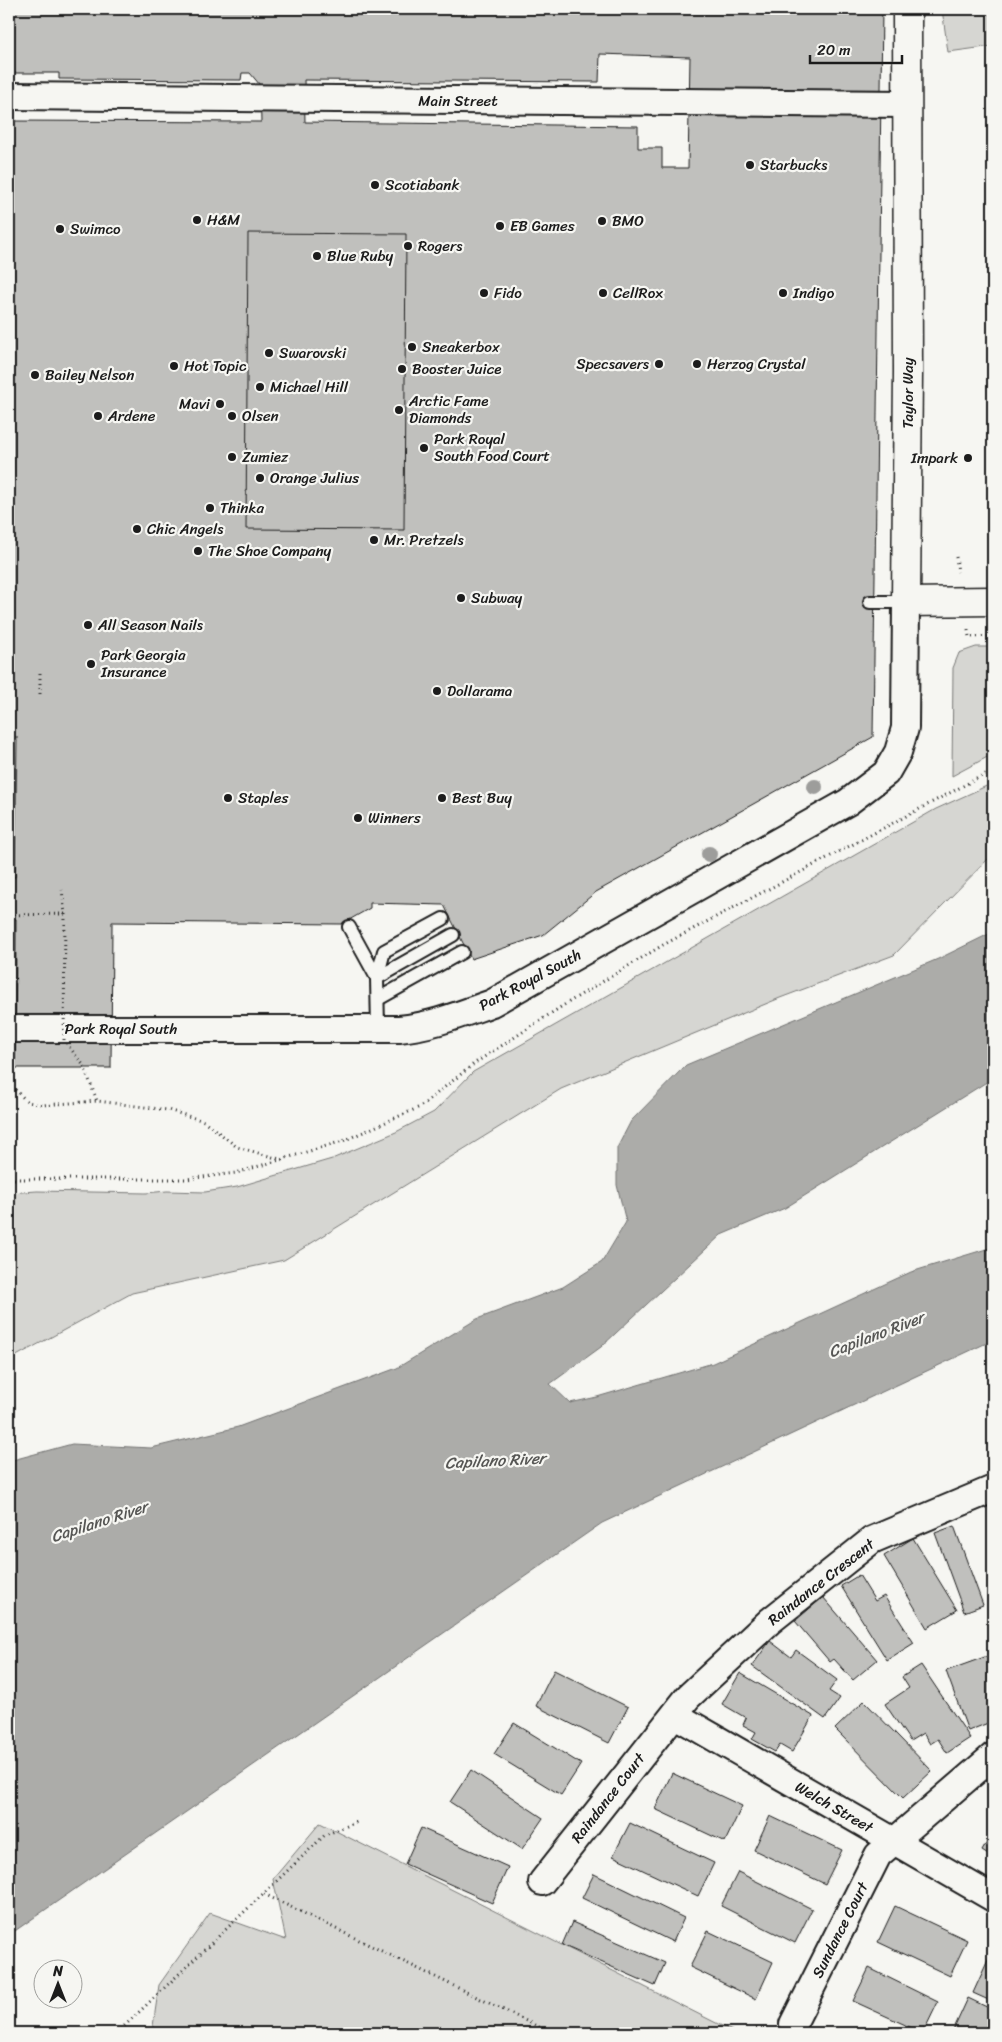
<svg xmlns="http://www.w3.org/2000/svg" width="1002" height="2042" font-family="Sriracha,sans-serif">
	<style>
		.green { fill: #d6d6d2; stroke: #797977 }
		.water { fill: #acaca9; stroke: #727271 }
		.building { fill: #c0c0bd; stroke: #1c1c1c; fill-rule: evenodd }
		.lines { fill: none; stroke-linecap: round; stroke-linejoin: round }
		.service-casing { stroke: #1c1c1c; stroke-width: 16 }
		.minor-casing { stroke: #1c1c1c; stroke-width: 30 }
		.tertiary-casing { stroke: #1c1c1c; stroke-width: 31 }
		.path { stroke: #1c1c1c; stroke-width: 3; stroke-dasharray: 1 4; stroke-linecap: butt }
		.service { stroke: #f6f6f2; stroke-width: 12 }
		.minor { stroke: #f6f6f2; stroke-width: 26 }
		.tertiary { stroke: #f6f6f2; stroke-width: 28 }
		.path-bridge { stroke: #1c1c1c; stroke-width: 3; stroke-dasharray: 1 4; stroke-linecap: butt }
		.tree { fill: #9d9d9b }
		.poi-dot { fill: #1c1c1c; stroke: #f6f6f2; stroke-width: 2 }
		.labels { text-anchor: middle; stroke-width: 4.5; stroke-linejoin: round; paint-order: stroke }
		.street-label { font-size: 15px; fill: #1c1c1c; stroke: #f6f6f2 }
		.poi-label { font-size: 15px; fill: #1c1c1c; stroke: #f6f6f2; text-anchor: start }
		.water-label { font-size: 16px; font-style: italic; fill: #565654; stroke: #f6f6f2 }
	</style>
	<rect width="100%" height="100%" fill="#f6f6f2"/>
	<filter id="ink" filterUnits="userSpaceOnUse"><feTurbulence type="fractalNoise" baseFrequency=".02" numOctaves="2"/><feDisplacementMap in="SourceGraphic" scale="10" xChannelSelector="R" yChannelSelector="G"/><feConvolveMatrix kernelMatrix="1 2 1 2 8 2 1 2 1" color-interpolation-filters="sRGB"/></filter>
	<g filter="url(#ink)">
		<g class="green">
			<polygon points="942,9 993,9 993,46 948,52"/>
			<polygon points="976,647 993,647 993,754 952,776 953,668 959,653"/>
			<polygon points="993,783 993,815 991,822 993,827 993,854 894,955 780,998 561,1089 284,1260 132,1293 9,1360 9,1193 37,1191 146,1193 167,1191 205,1192 237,1187 332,1159 396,1132 434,1112 473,1072 936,809"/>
			<polygon points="320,1823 736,2033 306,2033 301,2031 298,2033 152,2033 159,1985 210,1913 286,1940 273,1879"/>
		</g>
		<polygon class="water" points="993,932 993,1078 785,1208 721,1235 601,1347 550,1384 570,1403 597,1397 713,1363 911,1272 993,1247 993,1340 602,1523 9,1935 9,1461 72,1444 151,1448 238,1427 397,1368 477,1319 563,1287 602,1262 626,1222 617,1185 617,1148 631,1121 686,1065 938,959"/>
		<g class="building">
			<path d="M9 9H882L873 737 596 892 543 935 471 959 444 905 370 903V908L342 924 112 922 111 1068H15L16 919H9V877H15L17 737H9V121L261 122 260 85 250 73H242L241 80 59 79V73H9ZM600 54 690 57 688 168H662V148H638V126L305 122 304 80 599 82Z"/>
			<polygon points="248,233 406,234 404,530 246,529"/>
			<polygon points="954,1526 983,1605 964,1612 935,1533"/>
			<polygon points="913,1538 957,1610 927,1628 884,1556"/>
			<polygon points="859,1575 875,1601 884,1596 914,1643 887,1660 841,1586"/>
			<polygon points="823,1597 877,1660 853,1680 834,1659 830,1662 795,1621"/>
			<polygon points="770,1641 791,1657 796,1650 837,1680 829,1691 840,1698 825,1719 752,1666"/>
			<polygon points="993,1654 993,1721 968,1731 946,1671"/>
			<polygon points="921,1665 970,1738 947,1753 938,1739 930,1744 923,1733 910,1741 885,1704 909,1688 902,1677"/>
			<polygon points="554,1670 628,1707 609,1743 536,1706"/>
			<polygon points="740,1673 813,1716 792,1752 780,1745 775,1752 752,1739 756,1732 743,1725 746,1718 722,1704"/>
			<polygon points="864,1701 932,1771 903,1798 835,1729"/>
			<polygon points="514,1723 581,1764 561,1795 494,1754"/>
			<polygon points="471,1770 543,1818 522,1849 450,1802"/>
			<polygon points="672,1773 742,1806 725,1842 655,1809"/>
			<polygon points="770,1816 842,1850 825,1884 754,1850"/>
			<polygon points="630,1823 714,1863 698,1896 613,1856"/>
			<polygon points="421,1828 508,1867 492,1903 405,1864"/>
			<polygon points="993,1832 993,1858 982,1851"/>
			<polygon points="738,1872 812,1909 795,1943 721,1906"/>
			<polygon points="594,1874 684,1918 673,1942 582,1898"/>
			<polygon points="895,1906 967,1940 950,1976 878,1942"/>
			<polygon points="572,1922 665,1963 655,1986 562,1945"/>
			<polygon points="708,1931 773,1962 756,1999 690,1967"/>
			<polygon points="989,1958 993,1960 993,2002 973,1993"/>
			<polygon points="869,1968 938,2002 923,2033 853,2001"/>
			<polygon points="968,1998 993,2010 993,2033 952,2033"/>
		</g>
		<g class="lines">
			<g class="service-casing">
				<g id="service">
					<polyline points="870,602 906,602"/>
					<polyline points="349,927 377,978 378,1029"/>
					<polyline points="377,978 384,951 443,919"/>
					<polyline points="377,978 453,935"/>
					<polyline points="378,999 462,952"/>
				</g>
			</g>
			<g class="minor-casing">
				<g id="minor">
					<polyline points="9,96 907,104"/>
					<path d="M9 1029H399C432 1026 461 1014 492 1003L848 802 886 773 898 752 905 728 906 602"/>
					<polyline points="675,1715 993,1898"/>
					<polyline points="542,1882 688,1697 770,1621 872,1540 993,1489"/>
					<polyline points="793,2024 878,1855 993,1756"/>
				</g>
			</g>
			<g class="tertiary-casing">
				<polyline id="tertiary" points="907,9 908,372 906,602 993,601"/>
			</g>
			<g class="path">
				<polyline points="956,557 958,572"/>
				<polyline points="968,630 969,637 993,636"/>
				<polyline points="40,673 40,697"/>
				<polyline points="9,915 65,914 62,890"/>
				<polyline points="84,1066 97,1101"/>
				<polyline points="9,1076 16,1091 28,1102 43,1105 97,1101 168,1110 204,1121 237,1147 283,1160"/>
				<polyline points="9,1179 186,1179 236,1173 343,1141 420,1107 475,1063 564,1005 663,945 993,770"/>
				<polyline points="264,1894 551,2033"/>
				<polyline points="117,2033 325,1835 359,1821"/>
			</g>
			<use href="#service" class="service"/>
			<use href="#minor" class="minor"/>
			<use href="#tertiary" class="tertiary"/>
			<polyline class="path-bridge" points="65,914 64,1040 84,1066"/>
		</g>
		<g class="tree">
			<circle cx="815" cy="787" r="8"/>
			<circle cx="709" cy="854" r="8"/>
		</g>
	</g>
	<g class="poi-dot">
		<circle cx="750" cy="165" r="5"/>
		<circle cx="375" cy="185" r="5"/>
		<circle cx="197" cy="220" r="5"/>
		<circle cx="602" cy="221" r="5"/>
		<circle cx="500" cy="226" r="5"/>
		<circle cx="60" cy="229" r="5"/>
		<circle cx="408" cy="246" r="5"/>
		<circle cx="317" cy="256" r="5"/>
		<circle cx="484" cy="293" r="5"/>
		<circle cx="603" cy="293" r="5"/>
		<circle cx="783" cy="293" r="5"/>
		<circle cx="412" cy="347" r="5"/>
		<circle cx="269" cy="353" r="5"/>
		<circle cx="659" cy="364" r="5"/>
		<circle cx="697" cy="364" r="5"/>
		<circle cx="174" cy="366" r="5"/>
		<circle cx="402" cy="369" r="5"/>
		<circle cx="35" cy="375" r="5"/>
		<circle cx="260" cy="387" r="5"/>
		<circle cx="220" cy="404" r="5"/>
		<circle cx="399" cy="410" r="5"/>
		<circle cx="98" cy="416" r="5"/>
		<circle cx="232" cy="416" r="5"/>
		<circle cx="424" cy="448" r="5"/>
		<circle cx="232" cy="457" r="5"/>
		<circle cx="968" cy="458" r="5"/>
		<circle cx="260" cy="478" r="5"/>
		<circle cx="210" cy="508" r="5"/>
		<circle cx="137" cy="529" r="5"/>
		<circle cx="374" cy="540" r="5"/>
		<circle cx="198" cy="551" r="5"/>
		<circle cx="461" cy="598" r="5"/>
		<circle cx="88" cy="625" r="5"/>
		<circle cx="91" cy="664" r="5"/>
		<circle cx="437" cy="691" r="5"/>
		<circle cx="228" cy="798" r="5"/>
		<circle cx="442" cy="798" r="5"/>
		<circle cx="358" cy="818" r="5"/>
	</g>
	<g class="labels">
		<g class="street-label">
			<text x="458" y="106">Main Street</text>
			<text transform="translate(908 393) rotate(-90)" y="5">Taylor Way</text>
			<text transform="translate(530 980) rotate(-28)" y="5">Park Royal South</text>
			<text x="121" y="1034">Park Royal South</text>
			<text transform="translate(821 1582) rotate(-38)" y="5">Raindance Crescent</text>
			<text transform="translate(608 1798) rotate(-52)" y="5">Raindance Court</text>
			<text transform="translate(834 1807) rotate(30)" y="5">Welch Street</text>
			<text transform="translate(840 1930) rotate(-63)" y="5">Sundance Court</text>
		</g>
		<g class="poi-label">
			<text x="760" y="170">Starbucks</text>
			<text x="385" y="190">Scotiabank</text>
			<text x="207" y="225">H&amp;M</text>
			<text x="612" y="226">BMO</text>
			<text x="510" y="231">EB Games</text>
			<text x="70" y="234">Swimco</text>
			<text x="418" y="251">Rogers</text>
			<text x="327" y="261">Blue Ruby</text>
			<text x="494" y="298">Fido</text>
			<text x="613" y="298">CellRox</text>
			<text x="793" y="298">Indigo</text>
			<text x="422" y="352">Sneakerbox</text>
			<text x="279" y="358">Swarovski</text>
			<text x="649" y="369" text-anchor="end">Specsavers</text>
			<text x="707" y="369">Herzog Crystal</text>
			<text x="184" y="371">Hot Topic</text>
			<text x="412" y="374">Booster Juice</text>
			<text x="45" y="380">Bailey Nelson</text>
			<text x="270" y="392">Michael Hill</text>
			<text x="409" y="406">Arctic Fame<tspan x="409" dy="17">Diamonds</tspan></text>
			<text x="210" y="409" text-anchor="end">Mavi</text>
			<text x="108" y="421">Ardene</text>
			<text x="242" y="421">Olsen</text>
			<text x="434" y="444">Park Royal<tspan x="434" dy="17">South Food Court</tspan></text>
			<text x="242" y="462">Zumiez</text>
			<text x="958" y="463" text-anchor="end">Impark</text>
			<text x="270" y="483">Orange Julius</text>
			<text x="220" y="513">Thinka</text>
			<text x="147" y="534">Chic Angels</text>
			<text x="384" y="545">Mr. Pretzels</text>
			<text x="208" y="556">The Shoe Company</text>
			<text x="471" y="603">Subway</text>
			<text x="98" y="630">All Season Nails</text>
			<text x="101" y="660">Park Georgia<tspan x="101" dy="17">Insurance</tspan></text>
			<text x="447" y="696">Dollarama</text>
			<text x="238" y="803">Staples</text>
			<text x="452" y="803">Best Buy</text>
			<text x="368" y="823">Winners</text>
		</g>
		<g class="water-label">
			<text transform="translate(876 1334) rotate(-21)" y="6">Capilano River</text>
			<text transform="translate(495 1460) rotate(-3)" y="6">Capilano River</text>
			<text transform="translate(99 1521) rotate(-18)" y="6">Capilano River</text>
		</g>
	</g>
	<rect width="1002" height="2042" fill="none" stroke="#f6f6f2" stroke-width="30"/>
	<rect x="15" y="15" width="972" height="2012" fill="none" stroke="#1c1c1c" stroke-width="2" filter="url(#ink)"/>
	<g transform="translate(58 1984)"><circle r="24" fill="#f6f6f2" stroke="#9f9f9c"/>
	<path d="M0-4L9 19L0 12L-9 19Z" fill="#1c1c1c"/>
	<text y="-8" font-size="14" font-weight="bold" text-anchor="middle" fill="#1c1c1c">N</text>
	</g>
	<path d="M810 55v8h92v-8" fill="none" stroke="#1c1c1c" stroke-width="2.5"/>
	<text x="817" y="55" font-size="15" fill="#1c1c1c" stroke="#f6f6f2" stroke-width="4" paint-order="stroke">20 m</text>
</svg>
